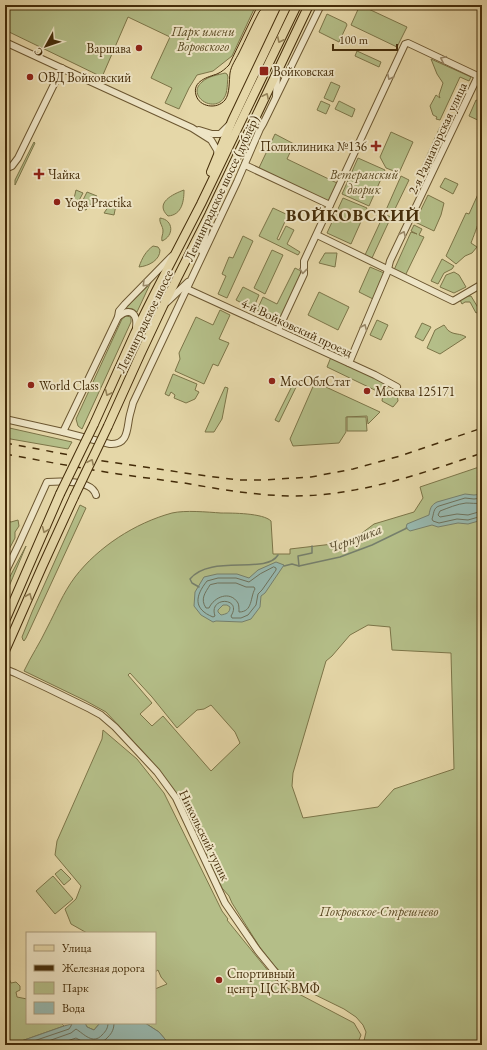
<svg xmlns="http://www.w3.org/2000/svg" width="487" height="1050" font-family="'EB Garamond',serif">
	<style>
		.green { fill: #b4be88; stroke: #7c7548; fill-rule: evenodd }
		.water { fill: #97b8af; stroke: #76806d; fill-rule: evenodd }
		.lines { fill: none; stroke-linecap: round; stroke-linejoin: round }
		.shore { stroke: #6e725c; stroke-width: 1 }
		.stream { stroke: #76806d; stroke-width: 1.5 }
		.minor-casing { stroke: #6c5731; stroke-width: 8 }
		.major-casing { stroke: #442c09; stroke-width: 10 }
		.minor { stroke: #eee5c6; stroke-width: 6 }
		.major { stroke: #e5d7a8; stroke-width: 8 }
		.tram { stroke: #442c09; stroke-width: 1 }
		.rail { stroke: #442c09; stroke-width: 1.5; stroke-dasharray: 7 7; stroke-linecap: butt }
		.major-bridge-casing { stroke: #442c09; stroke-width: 10; stroke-linecap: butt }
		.major-bridge { stroke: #e5d7a8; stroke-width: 8 }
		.oneway { stroke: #948258 }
		.oneway2 { stroke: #998868 }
		.poi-dot { fill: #8f2418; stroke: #eee5c6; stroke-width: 1.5 }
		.labels { text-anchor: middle; stroke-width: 4; stroke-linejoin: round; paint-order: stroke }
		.park-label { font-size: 13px; font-style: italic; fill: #5a4922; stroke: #eee5c6 }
		.poi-label { font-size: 13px; fill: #442c09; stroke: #eee5c6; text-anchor: start }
		.street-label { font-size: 13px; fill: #442c09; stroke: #eee5c6 }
		.water-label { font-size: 14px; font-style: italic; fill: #55482a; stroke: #eee5c6 }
		.district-label { font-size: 17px; font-weight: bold; letter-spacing: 1px; fill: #442c09; stroke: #eee5c6 }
	</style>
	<rect width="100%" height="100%" fill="#e5d7a8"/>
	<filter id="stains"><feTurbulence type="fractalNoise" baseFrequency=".005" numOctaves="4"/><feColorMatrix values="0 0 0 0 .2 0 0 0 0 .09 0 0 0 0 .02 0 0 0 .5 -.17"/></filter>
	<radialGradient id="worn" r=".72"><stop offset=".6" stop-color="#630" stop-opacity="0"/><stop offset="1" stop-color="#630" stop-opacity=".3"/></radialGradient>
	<g class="green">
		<polygon points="6,5 256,5 232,56 213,71 197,75 189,88 179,109 165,103 172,88 151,78 170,37 128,17 102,77 5,30"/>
		<polygon points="360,5 407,27 397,47 351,25"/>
		<polygon points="327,14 346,23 347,25 339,42 319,32"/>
		<polygon points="357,51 381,62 379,67 355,56"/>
		<polygon points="431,59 471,77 469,81 460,77 440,120 436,119 437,117 433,115 430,106 436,95 440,98 439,95 443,83 437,74"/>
		<path d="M225 73 227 74 228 77C227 83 228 92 224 98 213 114 186 95 202 82 208 76 218 75 225 73Z"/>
		<polygon points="331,82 340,86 333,102 324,98"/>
		<polygon points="476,100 482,102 482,122 469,116"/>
		<polygon points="321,101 330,105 326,114 317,110"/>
		<polygon points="339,101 355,109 352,117 335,109"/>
		<polygon points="440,127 449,131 427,179 418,175"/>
		<polygon points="391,132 413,142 399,173 386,168 380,157"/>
		<polygon points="275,134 294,144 287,159 337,183 328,203 258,170"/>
		<polygon points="34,142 35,143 15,185 15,180"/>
		<polygon points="358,158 385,170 369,206 342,194"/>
		<polygon points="401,176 409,180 393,213 386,210"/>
		<polygon points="445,178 458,184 453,194 440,187"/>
		<polygon points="76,190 83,193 75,208 72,207"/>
		<path d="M184 190C184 201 182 215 168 216 154 203 173 194 184 190Z"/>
		<polygon points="87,192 97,196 86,210 79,208"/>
		<path d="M479 192C487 204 476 230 471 243L477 247 472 253 465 256 456 264 446 256 466 213 469 214Z"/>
		<polygon points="428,195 444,203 441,215 434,231 415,222"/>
		<polygon points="343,198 367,208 351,244 327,233"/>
		<polygon points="111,203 116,205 114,215 104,213"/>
		<polygon points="273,208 288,215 277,239 279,240 286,226 294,230 287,244 300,252 298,255 259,236"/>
		<polygon points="384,214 391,217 372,258 365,255"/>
		<path d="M160 218C174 220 174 236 162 241 161 237 163 235 163 231 163 226 159 223 160 218Z"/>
		<polygon points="414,225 422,229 419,235 424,237 405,276 394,270 411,232 417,234 411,231"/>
		<polygon points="243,236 253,241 227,298 218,294 226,276 222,274 229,257 233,258"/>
		<path d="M153 246 158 247 160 250C160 260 149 266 139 267 142 258 146 251 153 246Z"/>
		<polygon points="272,250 283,255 265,294 254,288"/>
		<polygon points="325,253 337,253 335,267 319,263"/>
		<polygon points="442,259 454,266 452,269 444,273 438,284 431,281"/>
		<polygon points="370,267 384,273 373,299 359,292"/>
		<polygon points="295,268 303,272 279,321 257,310 263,297 277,304"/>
		<polygon points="454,272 459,275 466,287 454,293 440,287 446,275"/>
		<polygon points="151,282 137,312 133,309 126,308"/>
		<polygon points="243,287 259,295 253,309 236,300"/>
		<polygon points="319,292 349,307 338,330 308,315"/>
		<polygon points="468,296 471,296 480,311 476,313 470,302 465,302 462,304 460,300"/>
		<polygon points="220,310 230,315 219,339 229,343 218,366 213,364 204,384 175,371 180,359 179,353 196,317 213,325"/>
		<polygon points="126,316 131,317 131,322 82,429 78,426 76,419 122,319"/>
		<polygon points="377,320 388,325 381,340 370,335"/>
		<polygon points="422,323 431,327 423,341 415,337"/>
		<path d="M444 325C446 327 447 330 449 331 454 335 460 333 466 337L440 354 427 348 435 330Z"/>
		<polygon points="331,357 380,380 388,388 397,393 398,401 393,407 382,401 383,394 327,367"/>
		<polygon points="173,374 197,384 195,390 199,392 195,399 186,403 174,398 175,395 171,392 169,396 165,394"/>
		<polygon points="295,380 299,381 279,422 275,420"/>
		<polygon points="315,382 380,412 368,424 367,416 346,417 346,432 339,443 293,446 290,439"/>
		<polygon points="225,387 228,388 222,419 214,432 205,432"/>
		<polygon points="347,417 366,417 367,431 347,431"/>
		<polygon points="5,427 72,442 68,449 5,438"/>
		<path d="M482 466V1045H363L366 1032 363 1025 356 1017 344 1009 289 982 274 965 259 946 232 903 229 896 222 888 179 797 148 757 106 712 86 701 24 671C31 656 40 643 47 628 56 611 63 593 75 577 98 547 135 523 172 513 185 510 207 512 221 513 232 513 263 513 271 521L273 554H290V549L350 542 374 524 414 512 423 498 420 487ZM368 625 390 627 392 650 451 653 454 769 394 789 378 807 303 818 292 786 293 773 326 661 332 656 350 635ZM130 673 152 697 177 728 197 710 204 709 211 705 235 732 240 743 211 771 163 716 152 726 140 714 152 703 128 675Z"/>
		<polygon points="80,505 86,508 26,638 24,641 23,640 22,637 32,612"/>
		<polygon points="5,520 11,522 18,520 19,526 15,532 15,538 5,557"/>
		<polygon points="26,546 5,596 5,586"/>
		<polygon points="103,730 137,759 164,793 222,911 228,919 227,920 278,983 354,1023 361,1035 357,1045 170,1045 159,1032 145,1023 155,1023 155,989 167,984 161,977 158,970 155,972 155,933 87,933 71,924 65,909 76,899 81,886 55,855 57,841 102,739"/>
		<polygon points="61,869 71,879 64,885 55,874"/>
		<polygon points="53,876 73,899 55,914 36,891"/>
		<polygon points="5,970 11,983 16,982 20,986 20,990 16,992 17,997 27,999 27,1023 61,1023 64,1026 10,1045 5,1045"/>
		<polygon points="85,1023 100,1023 94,1030 87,1027"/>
	</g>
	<g class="water">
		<path d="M465 494 474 495 482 494V520L468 524 458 523 438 527 432 525 410 531 406 528 407 524 429 515C430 509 431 505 437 502Z"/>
		<path d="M276 562 284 565 265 593 261 596 260 607 251 619 242 622 216 621 213 622 201 615 194 606 195 592 204 577 217 574H237L249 578 258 570ZM223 605H227L230 607C230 613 226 614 221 615L218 612V610Z"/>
		<polygon points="75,1023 85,1023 87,1027 94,1030 100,1023 145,1023 159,1032 170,1045 10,1045 64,1026"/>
	</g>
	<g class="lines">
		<g class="shore">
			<path d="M482 498 474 499 465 498 439 506C433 508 434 514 432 519L433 521 439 523 457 519 468 520 482 516"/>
			<path d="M482 503C476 504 471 503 466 503 457 504 448 508 440 511L438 515 440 517 457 514 468 515 482 511"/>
			<path d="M274 567 276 568V570L262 590 258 594 256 605 248 615 241 618H232L231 616C243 597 208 596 215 616L213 617C193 609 195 596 207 581L218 578H236L249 582 260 574Z"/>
			<path d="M218 583H236L246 587H254L255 589C250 597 253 612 239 612 239 609 239 605 238 603 230 590 214 597 209 608H206C200 599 205 593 210 585Z"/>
			<polyline points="22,1045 69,1029 71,1026 72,1023"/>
			<path d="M37 1045 71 1033 76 1029C84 1034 93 1045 102 1035 106 1031 108 1028 108 1023"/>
			<path d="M55 1045 76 1038C87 1044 97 1049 108 1037 112 1033 114 1029 114 1023"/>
		</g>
		<g class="stream">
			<polyline points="284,566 292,564 299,566 340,557 372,545 407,528"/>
			<polyline points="299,566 298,556 312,553 312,546"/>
			<path d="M199 587 192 583 190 579C210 554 266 575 278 555"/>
		</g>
		<g class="minor-casing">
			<g id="minor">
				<polyline points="5,42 85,79 192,128 211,140 217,150 218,156"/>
				<polyline points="276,96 277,75"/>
				<polyline points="199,130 212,134 220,134 228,126"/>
				<polyline points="245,165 330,205"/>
				<polyline points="5,169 12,166 18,158 62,68"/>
				<polyline points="317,235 453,301 482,284"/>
				<polyline points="202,251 208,222"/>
				<polyline points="187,289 375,375 397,387"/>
				<polyline points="167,302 188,282"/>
				<path d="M118 317C130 307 138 313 136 328"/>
				<polyline points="278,330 304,274 304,261 405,44 408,43 482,78"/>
				<polyline points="349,363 387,273 390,261 478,76"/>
				<path d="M5 419 63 432 110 444C127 445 127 431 129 419 130 413 132 408 133 403L237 182 260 129 263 124 321 5"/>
				<polyline points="63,432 118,317 119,311 125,304 172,256"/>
				<path d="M5 573 19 544 47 482C61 481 92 480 96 495"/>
				<polyline points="5,669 15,673 47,688 90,709 101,715 115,727 157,772 176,798 225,903 258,951 284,983"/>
			</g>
		</g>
		<g class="major-casing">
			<g id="major">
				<polyline points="211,172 232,121 287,5"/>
				<polyline points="94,424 135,333 155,293 201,204 297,5"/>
				<polyline points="108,426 140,355 163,306 209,215 309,5"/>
				<polyline points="5,621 60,494"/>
				<polyline points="5,651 42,567 74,497"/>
			</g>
		</g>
		<use href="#minor" class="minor"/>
		<use href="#major" class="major"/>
		<path class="tram" d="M258 5 229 65C226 68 222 72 217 74 208 77 192 81 196 95 199 107 217 110 225 100 230 94 229 80 230 73 231 66 236 59 239 53 246 39 252 25 259 12L265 5"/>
		<g class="rail">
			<polyline points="5,443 97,460 192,474 238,480 262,480 311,477 353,469 400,456 482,428"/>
			<path d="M5 454C43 461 80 468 118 474 140 477 162 480 184 483 231 491 279 500 328 494 381 488 432 470 482 453"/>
		</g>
		<g class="major-bridge-casing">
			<g id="major-bridge">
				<polyline points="60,494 94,424"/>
				<polyline points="74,497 108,426"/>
			</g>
		</g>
		<use href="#major-bridge" class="major-bridge"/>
	</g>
	<defs><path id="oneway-chevron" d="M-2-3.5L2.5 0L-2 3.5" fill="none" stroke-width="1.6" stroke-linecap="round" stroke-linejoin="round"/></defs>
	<g class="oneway">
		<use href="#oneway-chevron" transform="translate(280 40) rotate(116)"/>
		<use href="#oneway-chevron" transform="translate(266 96) rotate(-64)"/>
		<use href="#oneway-chevron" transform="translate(108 393) rotate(115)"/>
		<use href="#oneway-chevron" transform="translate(91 462) rotate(-65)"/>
		<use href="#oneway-chevron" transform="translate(45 530) rotate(113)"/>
		<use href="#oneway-chevron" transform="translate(29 596) rotate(-67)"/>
	</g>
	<g class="oneway2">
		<use href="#oneway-chevron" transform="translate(443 59) rotate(-155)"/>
		<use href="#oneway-chevron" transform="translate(390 77) rotate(115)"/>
		<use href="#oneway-chevron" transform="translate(403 234) rotate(-65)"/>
		<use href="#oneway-chevron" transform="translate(303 271) rotate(96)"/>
		<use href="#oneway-chevron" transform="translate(145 284) rotate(135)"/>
		<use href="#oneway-chevron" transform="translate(364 327) rotate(-67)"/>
	</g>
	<g class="poi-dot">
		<circle cx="139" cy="48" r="4"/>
		<rect x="259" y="66" width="10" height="10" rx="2"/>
		<circle cx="30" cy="77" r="4"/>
		<path d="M374 140h4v4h4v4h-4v4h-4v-4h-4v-4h4z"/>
		<path d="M37 168h4v4h4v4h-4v4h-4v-4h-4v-4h4z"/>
		<circle cx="57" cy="202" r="4"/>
		<circle cx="272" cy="381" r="4"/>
		<circle cx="31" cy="385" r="4"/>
		<circle cx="367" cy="391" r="4"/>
		<circle cx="219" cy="980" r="4"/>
	</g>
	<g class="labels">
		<g class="park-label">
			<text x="203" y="36">Парк имени<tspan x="203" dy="15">Воровского</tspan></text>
			<text x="364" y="179">Ветеранский<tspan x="364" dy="15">дворик</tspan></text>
			<text x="379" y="916">Покровское-Стрешнево</text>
		</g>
		<g class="poi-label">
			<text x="131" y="53" text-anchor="end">Варшава</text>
			<text x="273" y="76">Войковская</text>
			<text x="38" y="82">ОВД Войковский</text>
			<text x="367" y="151" text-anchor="end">Поликлиника №136</text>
			<text x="48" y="179">Чайка</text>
			<text x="65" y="207">Yoga Practika</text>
			<text x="280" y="386">МосОблСтат</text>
			<text x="39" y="390">World Class</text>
			<text x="375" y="396">Москва 125171</text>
			<text x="227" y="978">Спортивный<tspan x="227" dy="15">центр ЦСК ВМФ</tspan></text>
		</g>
		<g class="street-label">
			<text transform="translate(437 138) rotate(-65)" y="5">2-я Радиаторская улица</text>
			<text transform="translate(221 188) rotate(-65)" y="5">Ленинградское шоссе (дублёр)</text>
			<text transform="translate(144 321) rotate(-64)" y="5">Ленинградское шоссе</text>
			<text transform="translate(297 327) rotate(25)" y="5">4-й Войковский проезд</text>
			<text transform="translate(205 835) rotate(64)" y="5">Никольский тупик</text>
		</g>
		<g class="water-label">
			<text transform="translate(355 538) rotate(-21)" y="5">Чернушка</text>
		</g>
		<g class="district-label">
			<text x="353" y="221">ВОЙКОВСКИЙ</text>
		</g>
	</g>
	<rect width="487" height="1050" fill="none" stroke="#e5d7a8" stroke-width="20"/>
	<rect x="6" y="6" width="475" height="1038" fill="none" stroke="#442c09" stroke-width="2"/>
	<rect x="10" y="10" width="467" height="1030" fill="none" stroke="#442c09"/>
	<rect x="26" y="932" width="130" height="92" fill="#eee5c6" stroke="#aa9b7a"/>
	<rect x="34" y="945" width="20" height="6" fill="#e5d7a8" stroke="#aa9b7a"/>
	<text x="62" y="952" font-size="12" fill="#442c09">Улица</text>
	<rect x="34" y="965" width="20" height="6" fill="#442c09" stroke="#aa9b7a"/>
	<text x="62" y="972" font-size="12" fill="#442c09">Железная дорога</text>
	<rect x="34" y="982" width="20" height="12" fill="#b4be88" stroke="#aa9b7a"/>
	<text x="62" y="992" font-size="12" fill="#442c09">Парк</text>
	<rect x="34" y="1002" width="20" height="12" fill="#97b8af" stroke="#aa9b7a"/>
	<text x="62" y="1012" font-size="12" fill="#442c09">Вода</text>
	<g transform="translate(46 46) rotate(230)" stroke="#eee5c6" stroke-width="3" paint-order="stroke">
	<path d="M0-3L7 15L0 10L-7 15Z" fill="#442c09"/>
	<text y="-6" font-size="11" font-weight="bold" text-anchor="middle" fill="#442c09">С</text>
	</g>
	<path d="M333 44v6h64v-6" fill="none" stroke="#442c09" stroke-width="2"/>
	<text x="339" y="44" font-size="12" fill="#442c09" stroke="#eee5c6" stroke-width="3" paint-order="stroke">100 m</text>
	<rect width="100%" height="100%" filter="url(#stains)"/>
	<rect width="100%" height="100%" fill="url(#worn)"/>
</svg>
